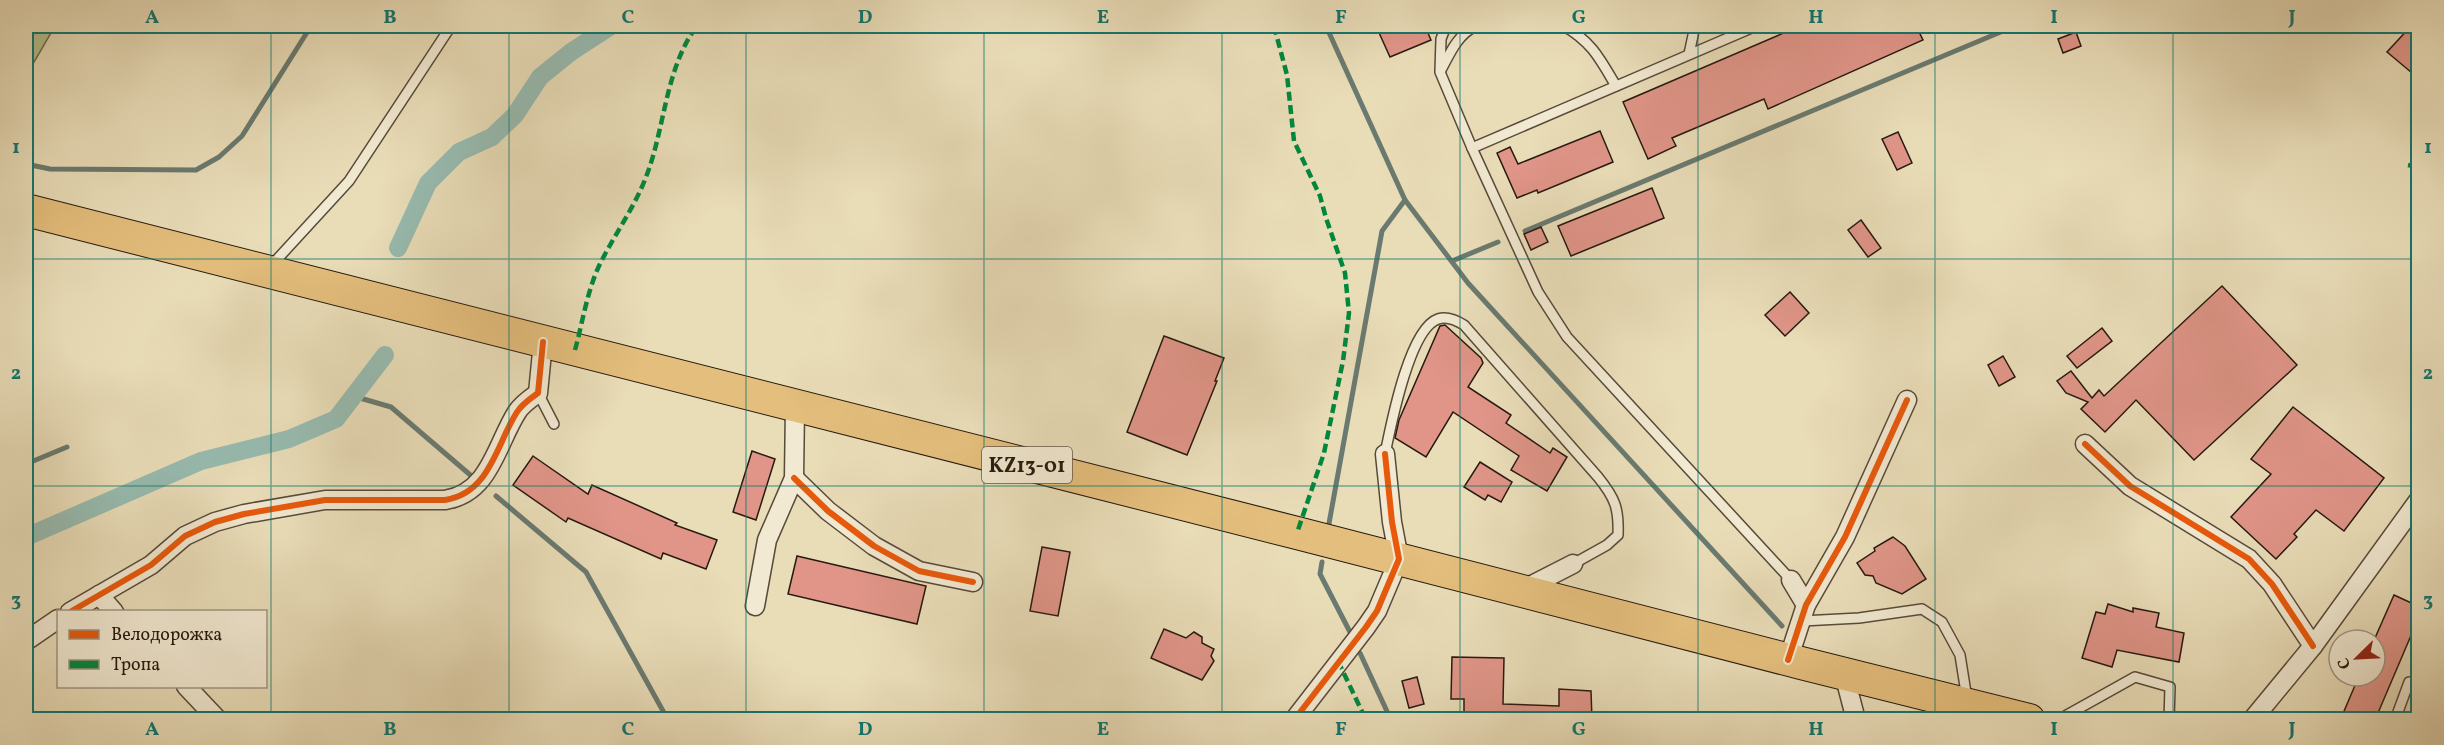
<svg xmlns="http://www.w3.org/2000/svg" width="2444" height="745" font-family="Vollkorn,serif">
	<style>
		.green { fill: #b6c18f; stroke: #6e6d50; stroke-width: 1.5 }
		.lines { fill: none; stroke-linecap: round; stroke-linejoin: round }
		.stream { stroke: #6a7a70; stroke-width: 5 }
		.canal { stroke: #97bbb0; stroke-width: 18 }
		.building { fill: #e09588; stroke: #271910; stroke-width: 1.5 }
		.lane-casing { stroke: #584a3a; stroke-width: 12 }
		.street-casing { stroke: #584a3a; stroke-width: 21 }
		.highway-casing { stroke: #271910; stroke-width: 34 }
		.lane { stroke: #f1e9d1; stroke-width: 9 }
		.street { stroke: #f1e9d1; stroke-width: 18 }
		.highway { stroke: #e4be7c; stroke-width: 32 }
		.quiet { stroke: #00873e; stroke-width: 4.5; stroke-dasharray: 9 4.5; stroke-linecap: butt }
		.cycleway-casing { stroke: #f1e9d1; stroke-width: 10 }
		.cycleway { stroke: #e8590c; stroke-width: 6 }
		.grid { fill: none; stroke: #0f766e; stroke-width: 1.5; stroke-opacity: 0.55 }
		.labels { text-anchor: middle; stroke-width: 4.5; stroke-linejoin: round; paint-order: stroke }
		.shield { fill: #f1e9d1; stroke: #64574a; stroke-width: 1.5 }
		.shield-label { font-size: 21px; font-weight: bold; fill: #271910 }
		.neatline { fill: none; stroke: #0f766e; stroke-width: 2 }
		.grid-label { font-size: 20px; text-anchor: middle; font-weight: bold; fill: #0f766e }
	</style>
	<rect width="100%" height="100%" fill="#e9ddb8"/>
	<filter id="stains"><feTurbulence type="fractalNoise" baseFrequency=".00333" numOctaves="4"/><feColorMatrix values="0 0 0 0 .2 0 0 0 0 .09 0 0 0 0 .02 0 0 0 .5 -.17"/></filter>
	<radialGradient id="worn" r=".72"><stop offset=".6" stop-color="#630" stop-opacity="0"/><stop offset="1" stop-color="#630" stop-opacity=".3"/></radialGradient>
	<polygon class="green" points="26,26 55,26 26,76"/>
	<g class="lines">
		<g class="stream">
			<polyline points="1326,26 1405,200 1468,283 1782,626"/>
			<polyline points="26,164 50,169 196,170 219,157 242,136 311,26"/>
			<polyline points="1525,231 2015,26"/>
			<polyline points="1452,261 1498,242"/>
			<polyline points="353,396 391,407 475,479"/>
			<polyline points="26,464 67,447"/>
			<polyline points="496,496 586,572 668,720"/>
			<polyline points="1328,529 1382,231 1405,200"/>
			<polyline points="1322,562 1320,574 1351,634"/>
			<polyline points="1360,653 1391,720"/>
		</g>
		<g class="canal">
			<polyline points="398,248 428,183 459,152 492,137 515,115 540,77 571,52 611,26"/>
			<polyline points="26,537 201,461 289,439 336,419 385,355"/>
		</g>
	</g>
	<g class="building">
		<polygon points="1376,26 1425,26 1431,40 1390,57"/>
		<polygon points="1800,26 1916,26 1923,40 1768,109 1764,99 1672,138 1676,146 1648,159 1623,102"/>
		<polygon points="2411,26 2418,26 2418,78 2387,52"/>
		<polygon points="2076,32 2081,46 2063,53 2058,39"/>
		<polygon points="1600,131 1613,162 1538,193 1537,190 1517,198 1497,153 1510,147 1518,164"/>
		<polygon points="1898,132 1912,163 1897,170 1882,139"/>
		<polygon points="1652,188 1664,218 1571,256 1558,226"/>
		<polygon points="1861,220 1881,248 1868,257 1848,230"/>
		<polygon points="1541,227 1548,242 1531,250 1524,234"/>
		<polygon points="2222,286 2297,365 2194,460 2136,400 2105,432 2081,409 2088,402 2066,393 2057,381 2071,371 2092,398 2099,390 2104,396"/>
		<polygon points="1790,292 1809,313 1785,336 1765,315"/>
		<polygon points="1445,325 1481,358 1483,363 1468,387 1511,415 1506,423 1550,453 1553,448 1567,457 1547,491 1511,470 1519,456 1453,412 1426,457 1395,438 1399,420 1440,326"/>
		<polygon points="2102,328 2112,341 2077,368 2067,356"/>
		<polygon points="1164,336 1224,358 1215,381 1217,381 1187,455 1127,432"/>
		<polygon points="2003,356 2015,377 1999,386 1988,365"/>
		<polygon points="2293,407 2384,478 2344,531 2316,510 2294,534 2297,537 2276,559 2231,517 2271,474 2251,459"/>
		<polygon points="752,451 775,459 756,520 733,512"/>
		<polygon points="533,456 588,494 592,485 677,523 675,525 717,540 706,569 663,553 661,559 568,518 566,522 513,485"/>
		<polygon points="1480,462 1512,482 1501,502 1488,495 1485,500 1464,487"/>
		<polygon points="1893,537 1905,546 1926,579 1902,594 1876,583 1873,576 1865,575 1857,563 1875,551 1874,548"/>
		<polygon points="1042,547 1070,552 1058,616 1030,611"/>
		<polygon points="797,556 926,586 917,624 788,594"/>
		<polygon points="2394,595 2418,606 2418,619 2375,720 2349,720 2342,716 2359,676 2375,676 2375,638"/>
		<polygon points="2108,604 2133,612 2133,608 2159,613 2156,627 2184,633 2179,662 2117,650 2112,667 2082,658 2096,612 2105,614"/>
		<polygon points="1164,629 1186,638 1194,632 1202,637 1202,643 1214,649 1211,656 1214,661 1202,680 1151,658"/>
		<polygon points="1452,657 1504,658 1503,704 1559,706 1559,689 1591,691 1592,720 1464,720 1464,699 1451,699"/>
		<polygon points="1417,677 1424,704 1409,708 1402,681"/>
	</g>
	<g class="lines">
		<g class="lane-casing">
			<g id="lane">
				<polyline points="1446,26 1441,39 1440,72 1472,148 1538,292 1567,337 1791,580"/>
				<path d="M1564 26C1592 42 1600 59 1616 86"/>
				<polyline points="1689,54 1695,26"/>
				<path d="M1441 70C1450 53 1458 34 1476 26"/>
				<polyline points="1472,148 1756,26"/>
				<polyline points="270,267 349,181 451,26"/>
				<polyline points="538,393 554,424"/>
				<path d="M1385 454C1391 425 1409 329 1438 319 1447 316 1456 320 1464 325L1598 477C1615 498 1619 508 1618 535L1607 545 1573 564"/>
				<polyline points="1802,621 1859,618 1922,609 1942,622 1960,655 1967,699"/>
				<polyline points="2058,720 2135,677 2170,687 2169,720"/>
				<polyline points="2395,720 2409,682"/>
			</g>
		</g>
		<g class="street-casing">
			<g id="street">
				<polyline points="2085,444 2130,486 2249,559 2272,584 2313,646"/>
				<polyline points="794,478 828,511 874,546 919,571 973,582"/>
				<polyline points="1791,580 1806,605"/>
				<polyline points="1522,590 1573,564"/>
				<polyline points="99,595 114,612"/>
				<polyline points="755,606 767,540 794,478 795,406"/>
				<path d="M70 612 151 565 185 536 215 522 244 514 325 500H445C490 493 496 445 517 412 522 404 531 398 538 393L543 342"/>
				<polyline points="26,641 58,619"/>
				<polyline points="1788,660 1806,605 1845,537 1907,400"/>
				<polyline points="1844,674 1856,720"/>
				<polyline points="186,686 218,720"/>
				<polyline points="1294,720 1366,627 1377,611 1399,559 1392,522 1385,454"/>
				<polyline points="2252,720 2313,646 2418,501"/>
			</g>
		</g>
		<g class="highway-casing">
			<polyline id="highway" points="26,210 1297,533 1801,663 2029,720"/>
		</g>
		<use href="#lane" class="lane"/>
		<use href="#street" class="street"/>
		<use href="#highway" class="highway"/>
		<g class="quiet">
			<polyline points="1274,26 1287,75 1294,141 1320,196 1326,218 1345,273 1349,313 1343,361 1324,453 1297,533"/>
			<polyline points="2408,165 2418,167"/>
			<path d="M575 350C583 321 588 285 603 258 617 231 635 206 646 177 665 129 665 68 697 26"/>
			<polyline points="1338,661 1366,720"/>
			<polyline points="2006,714 2008,720"/>
		</g>
		<g class="cycleway-casing">
			<g id="cycleway">
				<polyline points="2085,444 2130,486 2249,559 2272,584 2313,646"/>
				<polyline points="794,478 828,511 874,546 919,571 973,582"/>
				<path d="M70 612 151 565 185 536 215 522 244 514 325 500H445C490 493 496 445 517 412 522 404 531 398 538 393L543 342"/>
				<polyline points="1788,660 1806,605 1845,537 1907,400"/>
				<polyline points="1294,720 1366,627 1377,611 1399,559 1392,522 1385,454"/>
			</g>
		</g>
		<use href="#cycleway" class="cycleway"/>
	</g>
	<path class="grid" d="M271 26V720M509 26V720M746 26V720M984 26V720M1222 26V720M1460 26V720M1698 26V720M1935 26V720M2173 26V720M26 259H2418M26 486H2418"/>
	<g class="labels">
		<rect class="shield" x="982" y="447" width="90" height="36" rx="4.5"/>
		<g class="shield-label">
			<text x="1027" y="472">KZ13-01</text>
		</g>
	</g>
	<rect width="2444" height="745" fill="none" stroke="#e9ddb8" stroke-width="66"/>
	<rect x="57" y="610" width="210" height="78" fill="#f1e9d1" stroke="#a09684" stroke-width="1.5"/>
	<rect x="69" y="630" width="30" height="9" fill="#e8590c" stroke="#a09684" stroke-width="1.5"/>
	<text x="111" y="640" font-size="18" fill="#271910">Велодорожка</text>
	<rect x="69" y="660" width="30" height="9" fill="#00873e" stroke="#a09684" stroke-width="1.5"/>
	<text x="111" y="670" font-size="18" fill="#271910">Тропа</text>
	<g transform="translate(2357 658) rotate(246)"><circle r="28" fill="#f1e9d1" stroke="#a09684" stroke-width="1.5"/>
	<path d="M0-4.5L10 22L0 15L-10 22Z" fill="#8f2418"/>
	<text y="-9" font-size="16" font-weight="bold" text-anchor="middle" fill="#271910">С</text>
	</g>
	<rect x="33" y="33" width="2378" height="679" class="neatline"/>
	<g class="grid-label">
		<text x="152" y="23">A</text>
		<text x="390" y="23">B</text>
		<text x="628" y="23">C</text>
		<text x="865" y="23">D</text>
		<text x="1103" y="23">E</text>
		<text x="1341" y="23">F</text>
		<text x="1579" y="23">G</text>
		<text x="1816" y="23">H</text>
		<text x="2054" y="23">I</text>
		<text x="2292" y="23">J</text>
		<text x="16" y="153">1</text>
		<text x="2428" y="153">1</text>
		<text x="16" y="379">2</text>
		<text x="2428" y="379">2</text>
		<text x="16" y="606">3</text>
		<text x="2428" y="606">3</text>
		<text x="152" y="735">A</text>
		<text x="390" y="735">B</text>
		<text x="628" y="735">C</text>
		<text x="865" y="735">D</text>
		<text x="1103" y="735">E</text>
		<text x="1341" y="735">F</text>
		<text x="1579" y="735">G</text>
		<text x="1816" y="735">H</text>
		<text x="2054" y="735">I</text>
		<text x="2292" y="735">J</text>
	</g>
	<rect width="100%" height="100%" filter="url(#stains)"/>
	<rect width="100%" height="100%" fill="url(#worn)"/>
</svg>
